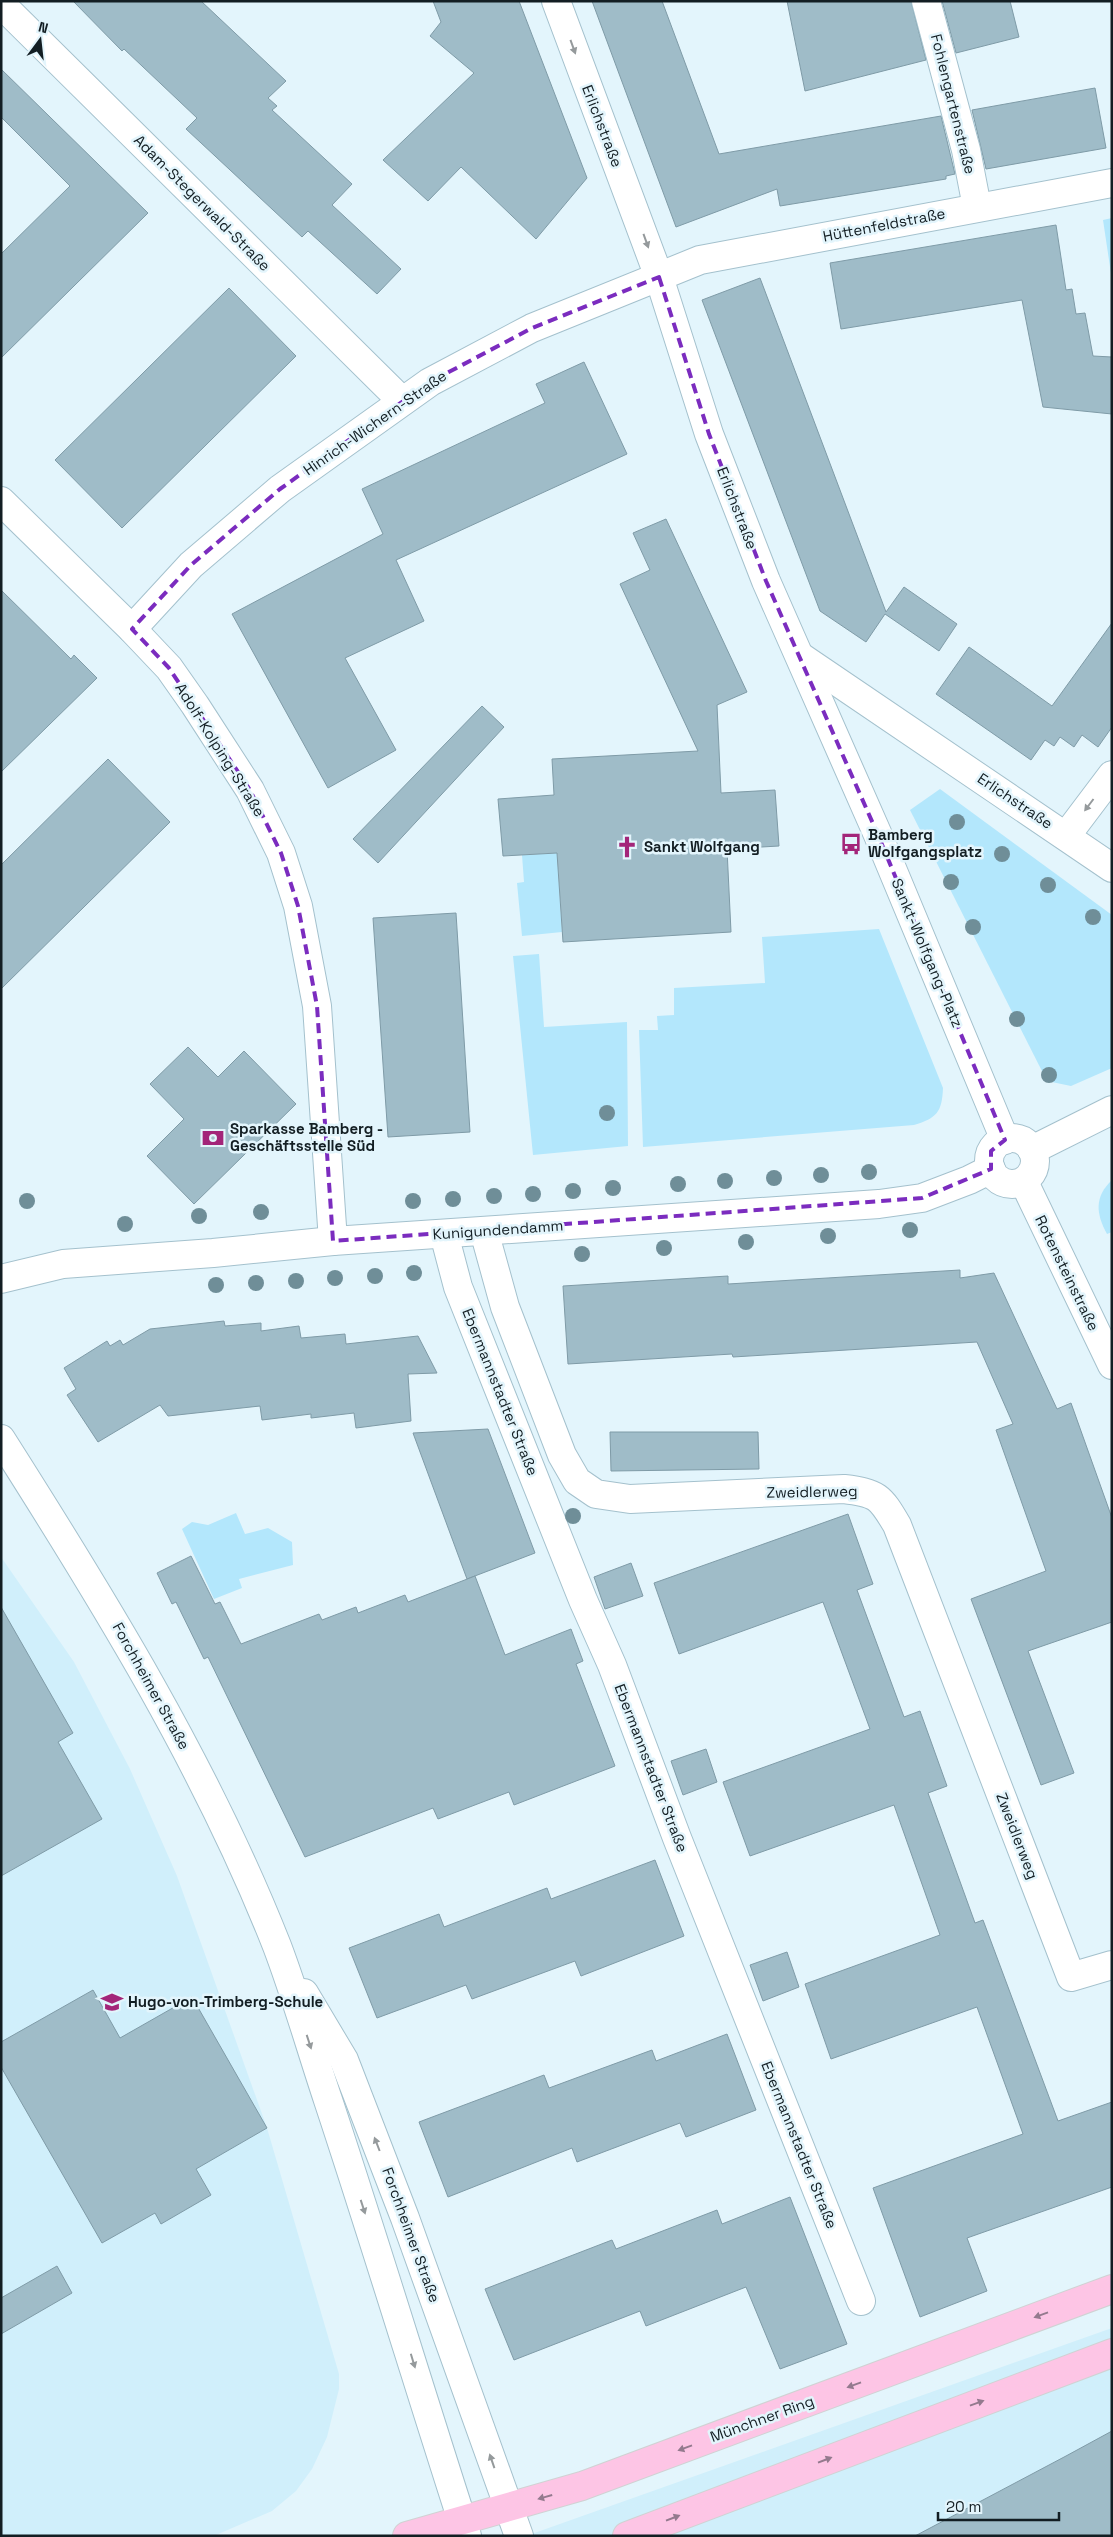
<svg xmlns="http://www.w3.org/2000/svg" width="1113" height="2537" font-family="'Space Grotesk',sans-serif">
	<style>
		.built { fill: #d0effb }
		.green { fill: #b3e7fc }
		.building { fill: #9fbcc8; stroke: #7f9ba7 }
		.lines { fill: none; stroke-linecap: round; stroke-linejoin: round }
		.minor-casing { stroke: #a4c1cd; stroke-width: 30 }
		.major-casing { stroke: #d0d2d3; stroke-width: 30 }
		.minor { stroke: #fff; stroke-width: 28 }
		.major { stroke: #fdc5e5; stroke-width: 28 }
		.tree { fill: #6f8e98 }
		.oneway { fill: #959a9c }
		.oneway2 { fill: #947a8e }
		.marked { fill: none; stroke: #7b2cbf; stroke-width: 4; stroke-dasharray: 10 6; stroke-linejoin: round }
		.labels { text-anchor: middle; stroke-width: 5; stroke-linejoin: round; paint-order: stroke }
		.street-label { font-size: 15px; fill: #131e23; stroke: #e3f5fc }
		.poi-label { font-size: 15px; font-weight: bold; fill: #131e23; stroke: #e3f5fc; text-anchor: start }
	</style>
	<rect width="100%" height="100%" fill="#e3f5fc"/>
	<g class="built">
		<polygon points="1,1557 74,1662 130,1769 177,1876 267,2128 339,2374 339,2389 327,2437 312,2469 296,2491 272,2511 216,2535 1,2536"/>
		<polygon points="1112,2328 1112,2536 526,2536"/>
	</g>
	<g class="green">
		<polygon points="1112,218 1112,280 1103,220"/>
		<polygon points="940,789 1112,915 1112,1068 1071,1086 1047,1081 910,810"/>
		<polygon points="557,853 562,932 522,936 517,883 524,882 522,855"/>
		<path d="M879 929 943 1088C942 1112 937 1118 914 1125L643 1147 639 1030H658L657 1016 674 1015V988L765 983 762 937Z"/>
		<polygon points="539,954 544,1027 627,1022 628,1146 533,1155 513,956"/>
		<path d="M1112 1180V1232L1107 1234C1096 1214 1094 1197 1112 1180Z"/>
		<polygon points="236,1513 245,1534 268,1528 292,1542 293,1565 239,1579 242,1588 214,1599 182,1529 192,1522 208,1525"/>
	</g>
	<g class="building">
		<polygon points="73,1 201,1 286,81 268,98 277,106 272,110 352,184 332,205 401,269 377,294 308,231 302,237 186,129 197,118 124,49 122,51"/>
		<polygon points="433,1 519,1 587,178 536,239 461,167 428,201 383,160 474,73 430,36 441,22"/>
		<polygon points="592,1 662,1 719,154 941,116 955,174 946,176 946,179 780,206 777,189 676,227"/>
		<polygon points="787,1 911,1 926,60 805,91"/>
		<polygon points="942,1 1010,1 1019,37 956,53"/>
		<polygon points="1,69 148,213 1,358 1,254 70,186 1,117"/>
		<polygon points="1095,88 1106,148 986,169 972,110"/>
		<polygon points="1056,225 1066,290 1072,289 1076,314 1085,313 1093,356 1112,357 1112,414 1043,407 1022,300 841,329 830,263"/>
		<polygon points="760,278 886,612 904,587 957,624 939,651 885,614 866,642 820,611 702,300"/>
		<polygon points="229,288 296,356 122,528 55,460"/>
		<polygon points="584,362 627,454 396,560 424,621 345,658 396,750 328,788 232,614 383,534 362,489 545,403 536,384"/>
		<polygon points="666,519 747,692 717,705 721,793 775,790 779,846 727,849 731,932 563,942 557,853 503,856 498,799 554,795 552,759 698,751 620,584 650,570 633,533"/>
		<polygon points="1,590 71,659 74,655 97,678 1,772"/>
		<polygon points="1112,623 1112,727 1098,747 1082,735 1074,747 1060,737 1054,746 1045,740 1031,760 936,694 969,647 1052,706"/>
		<polygon points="482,706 504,727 378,863 353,839"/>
		<polygon points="108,759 170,822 1,989 1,865"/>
		<polygon points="456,913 470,1132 388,1137 373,918"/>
		<polygon points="188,1047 218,1077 244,1051 296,1104 194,1204 147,1156 184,1119 150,1084"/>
		<polygon points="960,1270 960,1278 994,1273 1057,1409 1071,1403 1112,1518 1112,1622 1028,1651 1074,1773 1041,1785 971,1599 1046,1571 996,1430 1013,1424 977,1342 733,1357 732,1354 568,1364 563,1286 728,1276 728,1284"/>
		<polygon points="224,1321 225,1326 261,1323 261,1331 299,1326 301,1338 345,1334 346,1344 418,1336 437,1373 408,1374 411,1421 356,1428 354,1413 311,1418 311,1414 262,1420 260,1406 168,1416 160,1405 98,1442 67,1395 76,1389 64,1368 107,1341 110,1346 120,1340 123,1345 150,1329"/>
		<polygon points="488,1429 535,1553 467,1579 413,1433"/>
		<polygon points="610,1432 758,1432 759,1469 611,1471"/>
		<polygon points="848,1514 873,1584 857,1590 904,1717 920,1711 947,1786 928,1793 975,1923 983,1920 1058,2121 1112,2102 1112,2187 967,2238 987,2291 920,2317 873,2188 1023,2134 977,2007 831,2059 805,1984 940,1935 894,1805 750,1856 723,1782 870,1729 823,1602 679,1654 654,1583"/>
		<polygon points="191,1556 215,1604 220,1602 241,1644 319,1614 322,1620 356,1607 358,1613 405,1595 408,1602 475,1576 505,1655 571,1629 583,1661 576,1664 615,1766 514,1805 509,1792 438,1819 433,1808 305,1857 208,1657 204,1659 176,1602 172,1604 157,1573"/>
		<polygon points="631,1563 643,1596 605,1609 594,1577"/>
		<polygon points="1,1607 73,1733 58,1742 102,1819 1,1876"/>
		<polygon points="706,1749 717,1782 683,1795 671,1761"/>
		<polygon points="655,1860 684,1936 581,1976 575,1961 472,1999 466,1985 377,2018 349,1948 439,1914 444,1927 547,1888 551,1899"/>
		<polygon points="787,1952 799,1987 763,2001 750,1965"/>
		<polygon points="93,1990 120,2038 192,1997 267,2128 196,2169 211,2195 161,2224 155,2213 102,2243 1,2067 1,2042"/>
		<polygon points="727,2034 756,2110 686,2137 680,2123 577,2162 572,2148 448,2197 419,2122 544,2075 549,2088 652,2050 656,2061"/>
		<polygon points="790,2197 847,2344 780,2369 746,2287 646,2326 640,2311 514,2360 485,2289 612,2240 616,2249 717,2210 722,2224"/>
		<polygon points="57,2266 72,2293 1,2334 1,2298"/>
		<polygon points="1112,2431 1112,2536 915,2536 1066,2456"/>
	</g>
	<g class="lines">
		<g class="minor-casing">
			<g id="minor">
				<polyline points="556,1 659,277 709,434 766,581 878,835 1005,1140"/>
				<polyline points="926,1 966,150 977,207"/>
				<polyline points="1,4 402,401"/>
				<polyline points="1,501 132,629 169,668 195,705 250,790 281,853 298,906 317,1006 333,1241"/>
				<polyline points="132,629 191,565 280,489 430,382 532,328 700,260 1112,183"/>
				<polyline points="801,657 1112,868"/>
				<polyline points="1066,836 1112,775"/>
				<circle cx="1012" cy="1161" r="23"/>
				<polyline points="1032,1150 1112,1110"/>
				<polyline points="1024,1182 1112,1365"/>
				<path d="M484 1231 505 1307 562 1455 577 1481 596 1494 630 1499 844 1489C877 1493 880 1496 897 1525L1071 1977 1112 1965"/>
				<polyline points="444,1234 458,1287 583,1600 612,1665 677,1838 861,2301"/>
				<polyline points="1,1279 63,1264 213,1253 333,1241 879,1204 922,1198 969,1180 991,1169"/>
				<path d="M1 1439C104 1601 206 1766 277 1946 296 1996 311 2049 328 2100 376 2245 420 2391 467 2536"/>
				<polyline points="304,1993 344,2060 405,2218 519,2536"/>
			</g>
		</g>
		<g class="major-casing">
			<g id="major">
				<polyline points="407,2536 582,2486 1112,2289"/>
				<polyline points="627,2536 1112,2353"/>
			</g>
		</g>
		<use href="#minor" class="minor"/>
		<use href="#major" class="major"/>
	</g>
	<g class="tree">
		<circle cx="957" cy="822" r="8"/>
		<circle cx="1002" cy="854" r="8"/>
		<circle cx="951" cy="882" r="8"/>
		<circle cx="1048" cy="885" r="8"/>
		<circle cx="1093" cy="917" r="8"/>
		<circle cx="973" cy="927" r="8"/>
		<circle cx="1017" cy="1019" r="8"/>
		<circle cx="1049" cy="1075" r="8"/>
		<circle cx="607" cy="1113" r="8"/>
		<circle cx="869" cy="1172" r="8"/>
		<circle cx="821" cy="1175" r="8"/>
		<circle cx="774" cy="1178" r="8"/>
		<circle cx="725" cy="1181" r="8"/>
		<circle cx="678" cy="1184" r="8"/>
		<circle cx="613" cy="1188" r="8"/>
		<circle cx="573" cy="1191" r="8"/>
		<circle cx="533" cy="1194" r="8"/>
		<circle cx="494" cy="1196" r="8"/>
		<circle cx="453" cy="1199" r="8"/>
		<circle cx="27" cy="1201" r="8"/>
		<circle cx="413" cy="1201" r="8"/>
		<circle cx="261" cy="1212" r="8"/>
		<circle cx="199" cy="1216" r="8"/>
		<circle cx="125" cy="1224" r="8"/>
		<circle cx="910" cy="1230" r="8"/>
		<circle cx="828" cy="1236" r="8"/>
		<circle cx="746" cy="1242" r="8"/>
		<circle cx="664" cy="1248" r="8"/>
		<circle cx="582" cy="1254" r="8"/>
		<circle cx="414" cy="1273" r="8"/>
		<circle cx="375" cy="1276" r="8"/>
		<circle cx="335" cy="1278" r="8"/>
		<circle cx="296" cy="1281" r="8"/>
		<circle cx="256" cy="1283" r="8"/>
		<circle cx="216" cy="1285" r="8"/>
		<circle cx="573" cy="1516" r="8"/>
	</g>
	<defs><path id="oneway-solid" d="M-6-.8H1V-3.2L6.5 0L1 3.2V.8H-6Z" transform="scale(1.25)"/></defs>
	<g class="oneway">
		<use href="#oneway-solid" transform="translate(573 47) rotate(70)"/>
		<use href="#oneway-solid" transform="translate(646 241) rotate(70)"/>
		<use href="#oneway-solid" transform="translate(1089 805) rotate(127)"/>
		<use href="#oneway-solid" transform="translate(309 2042) rotate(72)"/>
		<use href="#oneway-solid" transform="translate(377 2144) rotate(-111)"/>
		<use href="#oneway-solid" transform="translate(363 2207) rotate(72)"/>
		<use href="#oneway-solid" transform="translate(413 2361) rotate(73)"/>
		<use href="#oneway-solid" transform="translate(492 2461) rotate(-109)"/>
	</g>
	<g class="oneway2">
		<use href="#oneway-solid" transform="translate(1041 2315) rotate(160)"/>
		<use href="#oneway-solid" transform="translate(854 2385) rotate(160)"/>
		<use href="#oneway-solid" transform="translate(977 2403) rotate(-20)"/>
		<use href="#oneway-solid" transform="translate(685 2448) rotate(160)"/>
		<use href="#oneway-solid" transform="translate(825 2460) rotate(-21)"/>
		<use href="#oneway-solid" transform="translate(545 2497) rotate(164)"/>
		<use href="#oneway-solid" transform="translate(673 2518) rotate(-21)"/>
	</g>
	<path class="marked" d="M659 277 709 434 766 581 878 835 1005 1140 991 1151V1169L922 1198 333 1241 317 1006 298 906 281 853 250 790 169 668 132 629 191 565 280 489 430 382 532 328Z"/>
	<defs>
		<g id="bus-bare" transform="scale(1.725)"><path d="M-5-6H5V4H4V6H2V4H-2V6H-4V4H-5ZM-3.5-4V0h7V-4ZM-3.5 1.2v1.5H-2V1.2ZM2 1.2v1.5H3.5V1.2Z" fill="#a32579" stroke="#e3f5fc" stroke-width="2.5" paint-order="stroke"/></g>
		<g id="church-bare" transform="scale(1.725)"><path d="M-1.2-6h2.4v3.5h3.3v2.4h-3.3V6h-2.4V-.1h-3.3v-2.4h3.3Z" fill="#a32579" stroke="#e3f5fc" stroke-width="2.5" paint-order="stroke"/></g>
		<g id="bank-bare" transform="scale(1.725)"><path d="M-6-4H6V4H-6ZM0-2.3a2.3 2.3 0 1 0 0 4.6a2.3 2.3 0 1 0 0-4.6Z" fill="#a32579" stroke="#e3f5fc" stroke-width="2.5" paint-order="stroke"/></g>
		<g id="school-bare" transform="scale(1.725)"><path d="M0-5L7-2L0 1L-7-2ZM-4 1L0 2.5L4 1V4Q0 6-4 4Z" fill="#a32579" stroke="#e3f5fc" stroke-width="2.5" paint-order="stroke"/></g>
	</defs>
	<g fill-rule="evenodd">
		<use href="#bus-bare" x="851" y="844"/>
		<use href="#church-bare" x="627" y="847"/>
		<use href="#bank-bare" x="213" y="1138"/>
		<use href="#school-bare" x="112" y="2002"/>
	</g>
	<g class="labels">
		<g class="street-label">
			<text transform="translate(953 104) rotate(76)" y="5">Fohlengartenstraße</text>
			<text transform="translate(602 126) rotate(69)" y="5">Erlichstraße</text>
			<text transform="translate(202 203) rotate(45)" y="5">Adam-Stegerwald-Straße</text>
			<text transform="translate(884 225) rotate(-11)" y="5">Hüttenfeldstraße</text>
			<text transform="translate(375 423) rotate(-35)" y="5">Hinrich-Wichern-Straße</text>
			<text transform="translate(737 508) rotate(69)" y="5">Erlichstraße</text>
			<text transform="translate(220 750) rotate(58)" y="5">Adolf-Kolping-Straße</text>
			<text transform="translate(1015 801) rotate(34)" y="5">Erlichstraße</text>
			<text transform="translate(927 953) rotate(67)" y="5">Sankt-Wolfgang-Platz</text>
			<text transform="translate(498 1230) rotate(-4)" y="5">Kunigundendamm</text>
			<text transform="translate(1067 1273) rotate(64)" y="5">Rotensteinstraße</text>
			<text transform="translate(500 1392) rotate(68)" y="5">Ebermannstadter Straße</text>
			<text transform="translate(812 1492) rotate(-1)" y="5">Zweidlerweg</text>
			<text transform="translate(151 1686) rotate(61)" y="5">Forchheimer Straße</text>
			<text transform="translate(651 1768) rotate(69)" y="5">Ebermannstadter Straße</text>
			<text transform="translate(1017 1836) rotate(69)" y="5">Zweidlerweg</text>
			<text transform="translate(799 2145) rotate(68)" y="5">Ebermannstadter Straße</text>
			<text transform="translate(411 2235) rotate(70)" y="5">Forchheimer Straße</text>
			<text transform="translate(762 2419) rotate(-20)" y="5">Münchner Ring</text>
		</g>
		<g class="poi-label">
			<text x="868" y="840">Bamberg<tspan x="868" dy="17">Wolfgangsplatz</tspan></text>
			<text x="644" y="852">Sankt Wolfgang</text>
			<text x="230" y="1134">Sparkasse Bamberg -<tspan x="230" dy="17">Geschäftsstelle Süd</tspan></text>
			<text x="128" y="2007">Hugo-von-Trimberg-Schule</text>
		</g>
	</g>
	<rect width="1113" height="2537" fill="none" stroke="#131e23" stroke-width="5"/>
	<g transform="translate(40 40) rotate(15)" stroke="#e3f5fc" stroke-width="4" paint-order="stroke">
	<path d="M0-4L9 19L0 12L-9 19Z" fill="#131e23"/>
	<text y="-8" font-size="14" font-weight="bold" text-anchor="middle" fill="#131e23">N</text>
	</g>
	<path d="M938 2512v8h121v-8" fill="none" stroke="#131e23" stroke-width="2.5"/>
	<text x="946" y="2512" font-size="15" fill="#131e23" stroke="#e3f5fc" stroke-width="4" paint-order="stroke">20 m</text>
</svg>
